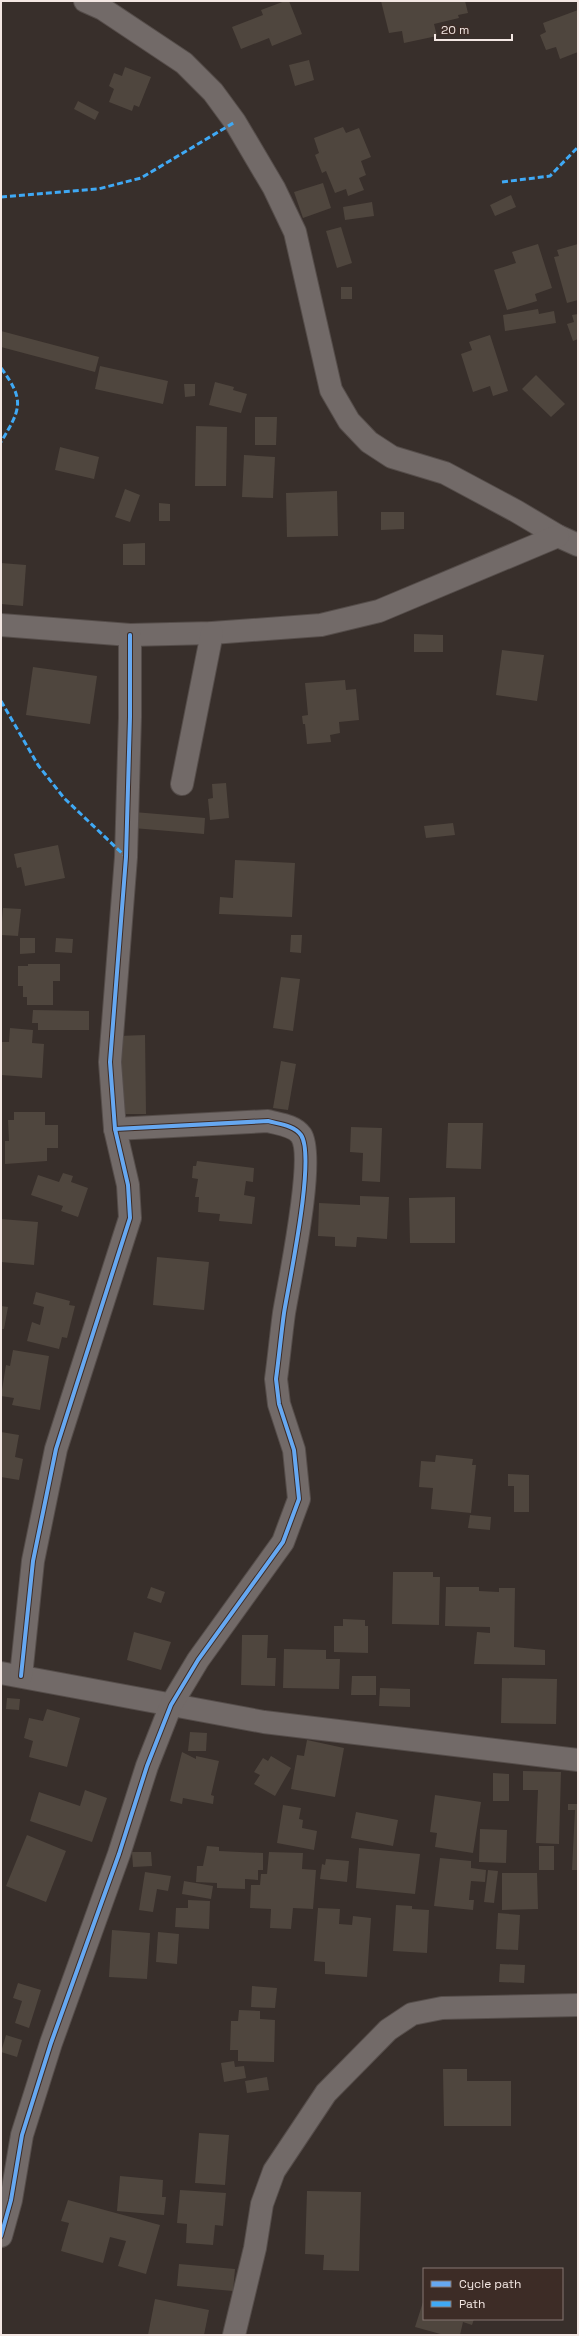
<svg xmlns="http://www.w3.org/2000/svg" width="579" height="2336" font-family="'Space Grotesk',sans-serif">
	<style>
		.building { fill: #4f463e }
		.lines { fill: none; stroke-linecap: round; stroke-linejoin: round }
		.street-casing { stroke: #554d4a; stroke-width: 24 }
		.street { stroke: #726a68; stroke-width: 22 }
		.quiet { stroke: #3fa9f5; stroke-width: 3; stroke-dasharray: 6 3; stroke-linecap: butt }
		.cycleway-casing { stroke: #3d2c26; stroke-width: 6 }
		.cycleway { stroke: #66a8f1; stroke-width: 4 }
	</style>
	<rect width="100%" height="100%" fill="#382f2b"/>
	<g class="building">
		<polygon points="285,1 289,1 302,34 272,46 269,38 241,49 232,27 263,15 261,10"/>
		<polygon points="381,1 465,1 468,13 458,15 459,18 434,24 437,36 404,43 402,31 389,33"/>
		<polygon points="578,10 578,52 560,59 556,47 546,50 540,35 546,32 543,23"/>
		<polygon points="309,60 314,80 295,86 289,65"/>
		<polygon points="125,67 151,77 139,107 134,105 132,111 109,102 114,89 109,86 114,73 122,76"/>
		<polygon points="78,101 99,112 95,120 74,109"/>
		<polygon points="343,127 346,133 359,128 371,157 361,161 366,175 359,178 364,190 348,196 346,189 335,193 326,171 322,173 315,155 319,153 314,138"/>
		<polygon points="323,183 331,208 303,218 294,192"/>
		<polygon points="511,195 516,207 495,216 490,205"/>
		<polygon points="372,202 374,216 345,220 343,207"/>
		<polygon points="341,227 352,263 337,268 326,231"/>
		<polygon points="538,244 552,288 535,294 537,301 507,310 494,270 516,263 512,252"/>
		<polygon points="578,244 578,300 567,303 554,257 559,256 557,250"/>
		<rect x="341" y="287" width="11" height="12"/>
		<polygon points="538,309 539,314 554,311 556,323 505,331 503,315"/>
		<polygon points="578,314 578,339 573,341 567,324 574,322 572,315"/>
		<polygon points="1,331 99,357 95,372 1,347"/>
		<polygon points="490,335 508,391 493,396 490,386 473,392 461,354 472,350 469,342"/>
		<polygon points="100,366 168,381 163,404 95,389"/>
		<polygon points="536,375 565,404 551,417 522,389"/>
		<polygon points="215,382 234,387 233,390 247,394 241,413 209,405"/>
		<polygon points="184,384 195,384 195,396 185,397"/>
		<polygon points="255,417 277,417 276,445 255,445"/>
		<polygon points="196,426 227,427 226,486 195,486"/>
		<polygon points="60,447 99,457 94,479 55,470"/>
		<polygon points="244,455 275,457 273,498 242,497"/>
		<polygon points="125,489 140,495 130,522 115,517"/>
		<polygon points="337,491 338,536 287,537 286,493"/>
		<polygon points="159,503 170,504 170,521 159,521"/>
		<polygon points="381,512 404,512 404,529 381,530"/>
		<polygon points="145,543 145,565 123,565 123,544"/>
		<polygon points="1,563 26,565 23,606 1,604"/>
		<polygon points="414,634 443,635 443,652 414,652"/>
		<polygon points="502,650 544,655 537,701 496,695"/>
		<polygon points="33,667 97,676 90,724 26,715"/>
		<polygon points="345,680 346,690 356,689 359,720 339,722 340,733 330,735 331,742 307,744 305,724 303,724 302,716 308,715 305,683"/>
		<polygon points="226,783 229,818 210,820 208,799 213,798 212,784"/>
		<polygon points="134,812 205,818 204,834 133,828"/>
		<polygon points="453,823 455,835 426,838 424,826"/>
		<polygon points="58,845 65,878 25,886 21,867 17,868 14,854"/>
		<polygon points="235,860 295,863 292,917 219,914 220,897 233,898"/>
		<polygon points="3,908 21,909 18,936 1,935"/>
		<polygon points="291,935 302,935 301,953 290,952"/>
		<polygon points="20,938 35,938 35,953 20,954"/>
		<polygon points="56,938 73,939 72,953 55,952"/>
		<polygon points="28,964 60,964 60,981 53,981 53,1005 27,1005 27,997 23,997 23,986 18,986 18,966 28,966"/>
		<polygon points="281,977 300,979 293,1031 273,1028"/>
		<polygon points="33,1010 89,1011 89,1030 38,1030 38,1023 32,1023"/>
		<polygon points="10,1028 33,1030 32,1043 44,1044 42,1078 1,1075 1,1042 9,1042"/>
		<polygon points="145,1035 146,1114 120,1114 118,1036"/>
		<polygon points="281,1061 296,1064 288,1110 273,1108"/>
		<polygon points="14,1112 45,1112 45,1125 58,1125 58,1148 47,1148 47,1161 5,1164 5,1141 9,1141 8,1120 14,1120"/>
		<polygon points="448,1123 483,1123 481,1169 446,1168"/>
		<polygon points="351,1127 382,1128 380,1182 362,1181 363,1153 350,1152"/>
		<polygon points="197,1161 254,1168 253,1182 246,1181 244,1195 255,1197 252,1224 219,1221 220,1214 198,1212 199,1197 195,1197 198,1179 192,1178 193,1166 196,1166"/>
		<polygon points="63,1173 73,1176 71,1182 88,1188 78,1217 61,1211 63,1206 31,1195 38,1175 59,1182"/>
		<polygon points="360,1196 389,1197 387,1239 357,1237 356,1247 335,1246 335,1237 318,1236 319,1203 360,1205"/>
		<polygon points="455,1197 455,1243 410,1243 409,1198"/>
		<polygon points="1,1219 38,1222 34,1265 1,1262"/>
		<polygon points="157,1257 209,1262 204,1310 153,1305"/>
		<polygon points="36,1292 70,1301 69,1305 75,1306 67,1338 62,1337 59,1349 27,1341 32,1322 40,1325 44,1307 33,1304"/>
		<polygon points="1,1306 8,1307 4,1329 1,1329"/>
		<polygon points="13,1350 49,1356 40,1410 12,1405 14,1398 1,1396 6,1365 10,1366"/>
		<polygon points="1,1432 19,1435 15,1457 23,1459 19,1480 1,1477"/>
		<polygon points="436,1455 473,1459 472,1465 476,1465 471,1513 431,1509 433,1488 419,1487 421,1461 435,1462"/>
		<polygon points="508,1474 529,1475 529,1512 514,1512 514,1486 508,1486"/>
		<polygon points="470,1515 491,1517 490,1530 468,1528"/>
		<polygon points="393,1572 433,1572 433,1577 440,1577 439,1625 392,1624"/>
		<polygon points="151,1587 165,1592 161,1603 147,1598"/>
		<polygon points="446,1587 479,1587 479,1591 499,1592 499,1588 515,1588 514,1647 545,1650 545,1665 474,1664 477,1632 490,1633 490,1627 445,1626"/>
		<polygon points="343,1619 365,1620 365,1626 368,1626 368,1653 334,1652 334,1626 343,1626"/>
		<polygon points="134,1632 171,1642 161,1670 127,1660"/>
		<polygon points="242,1635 268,1635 267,1658 276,1658 275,1686 241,1685"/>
		<polygon points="284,1649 326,1650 326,1659 340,1659 339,1689 283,1688"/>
		<polygon points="352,1676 376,1676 376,1695 351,1695"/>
		<polygon points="502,1678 557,1679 556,1724 501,1723"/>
		<polygon points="380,1688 410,1689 410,1707 379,1706"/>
		<polygon points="7,1698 20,1699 19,1710 6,1709"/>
		<polygon points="47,1709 80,1718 67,1767 29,1757 33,1741 24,1738 29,1718 43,1721"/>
		<polygon points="190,1732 207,1733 206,1751 188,1751"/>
		<polygon points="307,1740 344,1748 335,1797 291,1789 297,1755 304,1756"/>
		<polygon points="182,1752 196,1759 196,1756 219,1761 211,1795 214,1796 213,1804 183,1798 182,1804 170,1801"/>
		<polygon points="271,1756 291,1768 275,1796 254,1784 260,1775 254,1772 263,1758 268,1761"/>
		<polygon points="523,1771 561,1772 559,1844 536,1843 538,1790 523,1790"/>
		<polygon points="493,1773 509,1774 509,1801 493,1801"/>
		<polygon points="85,1790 107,1798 92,1842 30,1821 39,1792 80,1806"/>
		<polygon points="435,1795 481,1802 473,1853 435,1847 437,1833 430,1832"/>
		<polygon points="568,1804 578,1804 578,1870 572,1870 575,1810 568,1810"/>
		<polygon points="283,1805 301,1808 299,1819 303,1820 302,1828 317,1831 314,1850 277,1843"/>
		<polygon points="356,1812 398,1820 393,1846 351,1838"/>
		<polygon points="480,1829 507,1830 506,1863 479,1862"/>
		<polygon points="27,1835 66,1851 46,1902 6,1886"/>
		<polygon points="207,1846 219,1847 219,1851 263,1853 263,1870 258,1870 258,1880 245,1879 245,1889 217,1888 217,1883 196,1882 197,1866 203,1866"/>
		<rect x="539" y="1846" width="15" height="24"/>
		<polygon points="359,1848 420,1854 415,1894 356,1888"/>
		<polygon points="132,1852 151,1852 152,1866 133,1867"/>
		<polygon points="269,1852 303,1853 302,1869 316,1870 313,1909 293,1908 291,1929 270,1928 271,1909 250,1908 251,1885 260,1885 261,1874 267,1874"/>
		<polygon points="440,1858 471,1861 471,1868 486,1870 485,1882 471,1881 469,1900 474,1900 473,1910 434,1906"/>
		<polygon points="326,1859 349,1861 347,1882 320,1879 322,1864 325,1865"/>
		<polygon points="488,1870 498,1871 494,1903 484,1902"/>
		<polygon points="145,1872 171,1876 168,1891 157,1889 153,1912 139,1910"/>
		<polygon points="502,1873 537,1873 538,1909 502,1910"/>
		<polygon points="184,1881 213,1886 211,1899 182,1894"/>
		<polygon points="188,1900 210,1901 209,1929 175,1927 176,1908 188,1908"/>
		<polygon points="396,1905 412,1906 412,1909 429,1910 427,1953 393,1951"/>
		<polygon points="318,1908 340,1909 339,1924 352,1925 353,1916 371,1918 367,1977 325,1974 325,1962 314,1961"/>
		<polygon points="498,1913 520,1915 518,1950 496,1949"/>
		<polygon points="112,1930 150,1933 147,1979 109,1977"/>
		<polygon points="158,1932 179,1934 177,1964 156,1962"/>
		<polygon points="500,1964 525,1965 524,1983 499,1982"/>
		<polygon points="18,1983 41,1990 29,2028 15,2023 22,2001 13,1998"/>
		<polygon points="252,1986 277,1988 275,2008 251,2007"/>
		<polygon points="239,2010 260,2011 260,2019 275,2020 274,2062 238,2061 238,2050 230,2050 231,2021 238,2021"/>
		<polygon points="6,2035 22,2040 17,2057 1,2052"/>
		<polygon points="234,2061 235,2067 244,2066 246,2078 224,2082 221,2063"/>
		<polygon points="443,2069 467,2069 467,2081 511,2081 511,2126 444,2126"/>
		<polygon points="267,2077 269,2090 247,2093 245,2081"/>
		<polygon points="199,2133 229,2135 225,2185 195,2183"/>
		<polygon points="120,2176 163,2180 162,2197 166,2197 164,2215 117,2211"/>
		<polygon points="180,2190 226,2193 223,2226 215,2225 213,2245 186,2243 187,2224 177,2223"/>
		<polygon points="307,2191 361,2192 359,2271 323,2270 324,2255 305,2254"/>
		<polygon points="68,2200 160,2225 146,2274 118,2266 126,2241 110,2237 103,2263 61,2251 69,2223 61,2221"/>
		<polygon points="179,2264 235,2269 233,2291 177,2286"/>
		<polygon points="155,2299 209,2310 204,2335 148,2335"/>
		<polygon points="424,2299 424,2319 474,2319 472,2325 463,2322 460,2335 444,2335 415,2327"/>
	</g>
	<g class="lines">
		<g class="street-casing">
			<g id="street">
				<polyline points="85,1 103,9 184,63 213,92 235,122 274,188 295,232 331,390 349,421 369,442 392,457 445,473 516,511 558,536 578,545"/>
				<polyline points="1,625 130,635 212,633 321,625 379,611 558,536"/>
				<polyline points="182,784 212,633"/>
				<polyline points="1,1673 264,1722 578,1760"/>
				<polyline points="21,1676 33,1561 56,1449 130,1218 128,1185 115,1129 110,1062 126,857 130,717 130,635"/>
				<path d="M1 2236 11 2200 22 2135 51 2043 119 1854 147 1766 171 1705 198 1660 283 1542 299 1499 294 1450 279 1404 276 1379C279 1357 281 1335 284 1313 289 1282 316 1157 301 1135 294 1125 278 1124 268 1121L115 1129"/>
				<polyline points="234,2335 255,2248 262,2204 274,2171 326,2093 388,2030 412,2014 442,2008 578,2005"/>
			</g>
		</g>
		<use href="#street" class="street"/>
		<g class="quiet">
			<polyline points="502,182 550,176 578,147"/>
			<polyline points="1,197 98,189 141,178 235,122"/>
			<path d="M1 368C26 401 20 410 1 442"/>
			<polyline points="1,701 38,765 64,798 126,857"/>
		</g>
		<g class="cycleway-casing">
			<g id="cycleway">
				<polyline points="21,1676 33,1561 56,1449 130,1218 128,1185 115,1129 110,1062 126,857 130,717 130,635"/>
				<path d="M1 2236 11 2200 22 2135 51 2043 119 1854 147 1766 171 1705 198 1660 283 1542 299 1499 294 1450 279 1404 276 1379C279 1357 281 1335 284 1313 289 1282 316 1157 301 1135 294 1125 278 1124 268 1121L115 1129"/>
			</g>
		</g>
		<use href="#cycleway" class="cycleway"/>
	</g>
	<rect width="579" height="2336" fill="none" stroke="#f3e7e3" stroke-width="4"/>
	<rect x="423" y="2268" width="140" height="52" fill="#3d2c26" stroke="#867772"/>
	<rect x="431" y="2281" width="20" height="6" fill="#66a8f1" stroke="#867772"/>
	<text x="459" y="2288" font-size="12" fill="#f3e7e3">Cycle path</text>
	<rect x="431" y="2301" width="20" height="6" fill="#3fa9f5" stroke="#867772"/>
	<text x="459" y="2308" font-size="12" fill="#f3e7e3">Path</text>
	<path d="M435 34v6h77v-6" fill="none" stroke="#f3e7e3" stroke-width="2"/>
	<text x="441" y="34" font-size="12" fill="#f3e7e3" stroke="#3d2c26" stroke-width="3" paint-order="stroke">20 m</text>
</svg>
